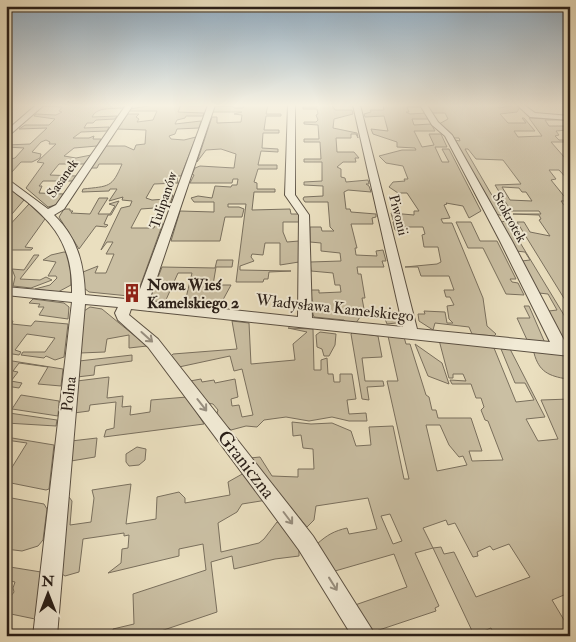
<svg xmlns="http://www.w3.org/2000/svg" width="576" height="642" font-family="'IM FELL Double Pica',serif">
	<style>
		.green { fill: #cabfa3; stroke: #7a705e; fill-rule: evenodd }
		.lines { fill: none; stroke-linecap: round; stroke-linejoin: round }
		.street-casing { stroke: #5b5042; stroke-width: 2 }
		.street { fill: #f1ead5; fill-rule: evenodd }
		.oneway { stroke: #988f80 }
		.labels { text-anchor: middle; stroke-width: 4; stroke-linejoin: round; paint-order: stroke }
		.far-street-label { font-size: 14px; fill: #2b2019; stroke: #f1ead5 }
		.poi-label { font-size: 16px; font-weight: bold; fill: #2b2019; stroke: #f1ead5; text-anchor: start }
		.street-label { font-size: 16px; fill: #2b2019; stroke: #f1ead5 }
		.near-street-label { font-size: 19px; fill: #2b2019; stroke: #f1ead5 }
	</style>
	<rect width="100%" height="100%" fill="#eadfbf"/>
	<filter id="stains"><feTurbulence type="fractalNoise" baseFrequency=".004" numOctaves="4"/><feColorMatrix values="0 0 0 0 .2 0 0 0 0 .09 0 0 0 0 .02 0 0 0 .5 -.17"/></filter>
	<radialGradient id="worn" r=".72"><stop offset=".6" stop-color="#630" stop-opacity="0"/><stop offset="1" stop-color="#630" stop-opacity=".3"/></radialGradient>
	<g class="green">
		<path d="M44 105H125L123 108C111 109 96 107 92 117L117 116 115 119 96 120 93 123H87L84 128 109 127 107 131 81 132 73 138H89L94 136 93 139H101L97 146 74 148 64 156 76 158 91 155 84 164H59L50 175 76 176 73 181H43L39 186H42L39 193 64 194 56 205 48 207 26 188 44 163 37 162 56 144H49L50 142 46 140 41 142 32 152 41 154 40 158 32 162H21L11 173 6 172V160L15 158 24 148 7 147 6 145 30 144 47 128 19 129 25 125H49L55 119 34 116 36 114 56 115 62 112 59 111 62 107 43 106Z"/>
		<path d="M154 105H181L178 112 204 113 203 116H186L185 118 177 120 175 124 201 121 199 128 177 129 175 134 169 136 171 139 184 140 196 137 181 176H177L178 183 154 184 146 198 152 200 167 199 168 195H173L169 207 141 209 131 228H154L156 223H163L138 292 134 290 127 293 129 296 89 292 84 288 83 272 98 266 95 273H106L114 254H106L113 242H107L101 250 121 208 130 206 132 201 122 200 123 197 109 201 117 189H110L109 191 82 192 83 189C109 186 112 188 122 164H99L97 168H91L106 146H125L134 150 136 145 145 144 146 130 117 129 128 114H139L136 117 139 119 137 122 153 120 157 111H130V109Z"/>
		<polygon points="244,105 268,105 266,114 281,114 281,116 266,116 264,130 279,130 279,133 263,133 262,148 278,149 278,152 261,151 258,165 277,165 277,169 258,169 254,182 257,183 257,189 275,189 275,192 254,192 252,210 290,209 291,214 299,214 299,222 283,222 283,232 287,242 299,241 299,262 280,265 280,243 265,243 263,255 252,254 251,257 254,261 240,266 240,270 291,271 269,272 268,279 264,279 263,282 236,282 246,204 228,204 228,207 239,207 244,209 242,217 225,217 220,241 171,241 180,211 214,212 214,202 194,202 191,198 198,196 212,198 215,186 231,187 232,185 237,185 238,179 233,179 232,183 190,183 194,175 192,174 195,168 200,166 234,168 236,154 221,149 206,150 197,162 212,117 217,117 217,123 241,122 242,115 234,114 242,112 213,112 215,106 233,106 234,108 243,108"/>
		<polygon points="317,105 332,105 335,110 352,110 353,114 334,119 333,128 357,133 358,138 356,134 351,134 351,138 336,138 337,152 354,152 359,158 355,158 356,162 343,162 337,167 341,169 341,177 345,178 346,182 368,180 369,184 366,184 369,186 371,192 348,190 344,192 346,209 350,209 351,212 376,214 376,217 372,218 373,224 351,224 357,248 355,248 356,255 377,256 376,251 383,250 386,261 382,261 384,267 357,267 358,274 361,274 365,298 362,298 364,309 397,312 399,319 396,323 387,324 385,319 360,317 356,323 347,323 344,320 314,317 313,314 311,290 319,290 319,293 341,292 340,285 335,285 333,273 311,271 310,262 341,261 340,253 321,251 321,243 310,242 310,227 321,227 322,231 334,231 330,227 328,202 305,202 303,199 304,197 323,196 323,186 304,185 304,182 322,181 322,162 304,162 304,159 321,159 320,142 304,142 304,139 319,139 318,125 304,124 304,122 316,122 318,120 316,115 318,114 317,109 303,109 303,107 317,107"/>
		<polygon points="383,105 421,105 423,107 407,107 409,112 406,112 410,114 426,113 429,119 412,119 414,125 431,124 435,131 414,131 422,147 434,145 429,134 441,134 447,147 435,147 442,162 449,162 442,149 449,149 481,211 469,218 463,206 446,203 447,204 444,205 450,218 441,219 443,223 452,223 483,298 487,326 496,334 494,336 472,334 469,327 435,323 433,330 419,321 418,314 425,314 424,311 445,312 447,323 453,323 449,319 447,306 454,305 450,297 446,297 444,290 454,290 449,276 421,276 418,267 405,267 437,264 441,262 438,247 424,247 422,235 425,234 423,227 401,227 401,230 395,230 393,222 397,221 393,220 391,213 414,215 414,211 419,211 407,193 398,193 389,187 393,182 405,181 404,179 408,179 403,166 386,163 379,156 402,150 416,150 415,148 397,147 397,142 373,134 371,129 388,131 384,116 365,117 364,114 371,112 370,110 384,110"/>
		<path d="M427 105H496L499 108 517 105 520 107 517 112 500 114 508 123H526L522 118H524L535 131H514L518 137 542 136 529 118 568 120H545L549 126H564L567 130 556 131 559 135 555 136 559 140H570V142H551L565 158H570V182L559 170H549L556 179 551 180 568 201H561L570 213V308L517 222H524L530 232 550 236 539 220 541 219 539 215 513 214H541L539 211H511L495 185 521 184 503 160 476 159 468 149H465L504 216 495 214 455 140 460 141 459 138H454L439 124 448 119 445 113H431ZM502 187 519 188 522 192H526L532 201 510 200Z"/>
		<polygon points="9,188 24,200 6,221 6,192"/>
		<polygon points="99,198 108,198 98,214 110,214 115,206 109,204 119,201 111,215 108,215 104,224 108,225 106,227 96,226 79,249 59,217 64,209 70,209 70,211 73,211 71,213 90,214"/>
		<polygon points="29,204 45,219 25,247 33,248 31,250 6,250 6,237 10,231 6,229"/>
		<polygon points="507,221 570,325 570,345 561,338 549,311 557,310 548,294 539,293 522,261 530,260 525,252 516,251 500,222"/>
		<polygon points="456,222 471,222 480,241 497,241 516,279 510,279 512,282 518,283 524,295 506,294 483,248 468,248"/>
		<polygon points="64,252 70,253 71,285 58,292 35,289 50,285 57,278 56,276 48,276 56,262 43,260 51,255"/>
		<polygon points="34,255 39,255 20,279 40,280 46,277 52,280 31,288 13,286 15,277 12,269 24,270"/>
		<polygon points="217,260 233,260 232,267 216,267 213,285 231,285 218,309 171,303 172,301 185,302 192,273 178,273 165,302 153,302 150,298 162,267 215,268"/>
		<polygon points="33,299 64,303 69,307 68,319 39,315 44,307 38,307 40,304 29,303"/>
		<polygon points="524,306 529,306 545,343 528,342 517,318 530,318"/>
		<polygon points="90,307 102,309 147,346 129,348 129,335 107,339 105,352 80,353 84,311"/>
		<polygon points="6,320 13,321 12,324 31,326 35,321 68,324 64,357 55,360 46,356 44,358 21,355 23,352 45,352 55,338 27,334 15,350 21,352 19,355 6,353"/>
		<polygon points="232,321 249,323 251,364 295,360 293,344 307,332 288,328 313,329 314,370 321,370 321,360 327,358 328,374 333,374 334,382 340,382 340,374 352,374 356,399 347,400 349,414 366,413 367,421 349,421 332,417 309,421 286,417 264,420 257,427 246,426 231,430 216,416 218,410 213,404 207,403 190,381 201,379 202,382 214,380 215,383 235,379 238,397 231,399 232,406 239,405 242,417 253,415 242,369 234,371 230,356 179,367 171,356 173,354 237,349"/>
		<polygon points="320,332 336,334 335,345 329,356 324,356 322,349 317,347 316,335"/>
		<polygon points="353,332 378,336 382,357 362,358 365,381 383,381 384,386 367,387 369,400 362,399 351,334"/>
		<path d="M388 336 404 337 406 344H410L426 395 429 397 432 410H436L438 418H471L482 451H469L472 461 503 460 488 421 485 420 481 410 484 407 481 398H476L471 384H452L450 380 466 381 463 374H453V378H449L439 340 494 348 516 402 534 400 525 383H515L501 349H510L545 417 526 419 538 441 558 439 541 400 570 399V599L568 600 564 595 552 600 570 630V636H495L491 628 474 635 433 548 415 553 439 606 435 608 436 611 373 632 355 605 407 587 394 554 335 571 317 544C327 535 334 531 347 528L349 534 377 529 368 498 316 506 314 520 307 527 250 458 260 457 272 476 298 477V469H314L313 449 303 448 301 435 293 436 292 422 311 424 332 423 351 431 356 446 371 445 369 427 393 426 404 479H409L387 381H398ZM426 425H440L449 445 459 457 463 456 467 465 437 471ZM390 514 402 541 393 544 381 516ZM446 520 448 525 455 523 473 557 478 556 477 552 490 546 493 550 509 544 530 577 476 597 454 552 444 554 441 547 433 548 423 528Z"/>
		<polygon points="415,344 442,363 449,384 428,376"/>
		<path d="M535 351 570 355V385L567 379C549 376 539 372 534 353Z"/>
		<polygon points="132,355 132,361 95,366 94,375 77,377 79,361"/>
		<polygon points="6,360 63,369 61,386 38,384 48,367 19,363 13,371 18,372 11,381 22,383 19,388 6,386"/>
		<polygon points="109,377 107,398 123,396 122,407 131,406 130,415 150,412 151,400 187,397 204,424 104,437 106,430 114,428 116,402 90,405 89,411 74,413 77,381"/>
		<polygon points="21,395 59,401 58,416 12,409"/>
		<polygon points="9,413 57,420 56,426 6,423"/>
		<polygon points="6,437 54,445 49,489 46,490 6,482 6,477 27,443 6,440"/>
		<polygon points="97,438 95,457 71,461 71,441"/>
		<polygon points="137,447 146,449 145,460 139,465 129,466 126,462 126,454"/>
		<polygon points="244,473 267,500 242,504 237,512 218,523 221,552 259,543 264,539 277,522 281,523 299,550 299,556 275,559 234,569 232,556 211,562 217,612 146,636 113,636 113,629 134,624 133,594 206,570 203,544 179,549 179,556 108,573 121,563 122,549 128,548 129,535 124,536 124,533 83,539 79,572 65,576 62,574 66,504 69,497 72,501 70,525 91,522 94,498 92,490 131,484 126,524 156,519 157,497 179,492 185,498 185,503 230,495 228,482"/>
		<polygon points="6,497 44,504 47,509 43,540 38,546 22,551 6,549"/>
		<polygon points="10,567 41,572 35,619 6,613 6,603 14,592 13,588 15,582 6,580"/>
	</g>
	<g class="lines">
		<g class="street-casing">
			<g id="street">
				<polygon points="36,105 44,105 6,138 6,131"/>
				<path d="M126 105H133L64 209 54 215C77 237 84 263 85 295L136 300 208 105H215L149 301 298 317 299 215 285 195 288 105H295V195L309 215 312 318 403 327 353 105H360L417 329 550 342 500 241 445 136 432 125 420 105H427L438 122 452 135 512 241 566 344H570V356L131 309 129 315 158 339 313 536 376 636H352L299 550 266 505 148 347 118 320 115 313 118 307 85 304 57 636H33L72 302 6 295V287L72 293C73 239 48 216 6 186V178L48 209 56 205Z"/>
				<polygon points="517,105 524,105 535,113 570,116 570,120 530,117"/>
			</g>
		</g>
		<use href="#street" class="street"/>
	</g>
	<defs><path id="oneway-shaft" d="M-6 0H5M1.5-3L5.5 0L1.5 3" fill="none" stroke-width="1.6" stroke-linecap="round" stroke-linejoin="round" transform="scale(1.25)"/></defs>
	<g class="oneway">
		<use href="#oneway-shaft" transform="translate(147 337) rotate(42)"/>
		<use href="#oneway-shaft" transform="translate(202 405) rotate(52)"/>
		<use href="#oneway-shaft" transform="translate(288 518) rotate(53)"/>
		<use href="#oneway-shaft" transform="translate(333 584) rotate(58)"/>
	</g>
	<linearGradient id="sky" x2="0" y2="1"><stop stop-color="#8fabc1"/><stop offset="0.54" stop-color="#f6f1e2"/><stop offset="1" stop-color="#f6f1e2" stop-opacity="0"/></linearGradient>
	<rect width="576" height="195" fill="url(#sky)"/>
	<defs>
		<g id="building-bare" transform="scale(1.5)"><path d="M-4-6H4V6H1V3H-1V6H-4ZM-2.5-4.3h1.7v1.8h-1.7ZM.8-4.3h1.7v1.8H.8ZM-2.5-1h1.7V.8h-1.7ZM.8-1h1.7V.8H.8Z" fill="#8f2418" stroke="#f1ead5" stroke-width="2.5" paint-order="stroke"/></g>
	</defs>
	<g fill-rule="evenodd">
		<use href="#building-bare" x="132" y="293"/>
	</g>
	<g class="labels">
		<g class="far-street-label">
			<text transform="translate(62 178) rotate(-55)" y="5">Sasanek</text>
			<text transform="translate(163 200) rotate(-71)" y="5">Tulipanów</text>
			<text transform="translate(399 215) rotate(76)" y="5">Piwonii</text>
			<text transform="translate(510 217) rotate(61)" y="5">Stokrotek</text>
		</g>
		<g class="poi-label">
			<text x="147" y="290">Nowa Wieś<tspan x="147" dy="18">Kamelskiego 2</tspan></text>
		</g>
		<g class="street-label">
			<text transform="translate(335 307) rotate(6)" y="6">Władysława Kamelskiego</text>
			<text transform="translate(68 394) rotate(-84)" y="6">Polna</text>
		</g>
		<g class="near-street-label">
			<text transform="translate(247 464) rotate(52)" y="7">Graniczna</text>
		</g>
	</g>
	<rect width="576" height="642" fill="none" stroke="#eadfbf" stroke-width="25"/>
	<rect x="8" y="8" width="561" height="627" fill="none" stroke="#2b2019" stroke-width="2.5"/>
	<rect x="12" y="12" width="551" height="617" fill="none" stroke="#2b2019"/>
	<g transform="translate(48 594)" stroke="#f1ead5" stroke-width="4" paint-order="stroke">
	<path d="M0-4L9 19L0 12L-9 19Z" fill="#2b2019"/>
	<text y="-8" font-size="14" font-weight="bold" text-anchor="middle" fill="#2b2019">N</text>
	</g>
	<rect width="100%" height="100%" filter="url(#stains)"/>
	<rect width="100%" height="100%" fill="url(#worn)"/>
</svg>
